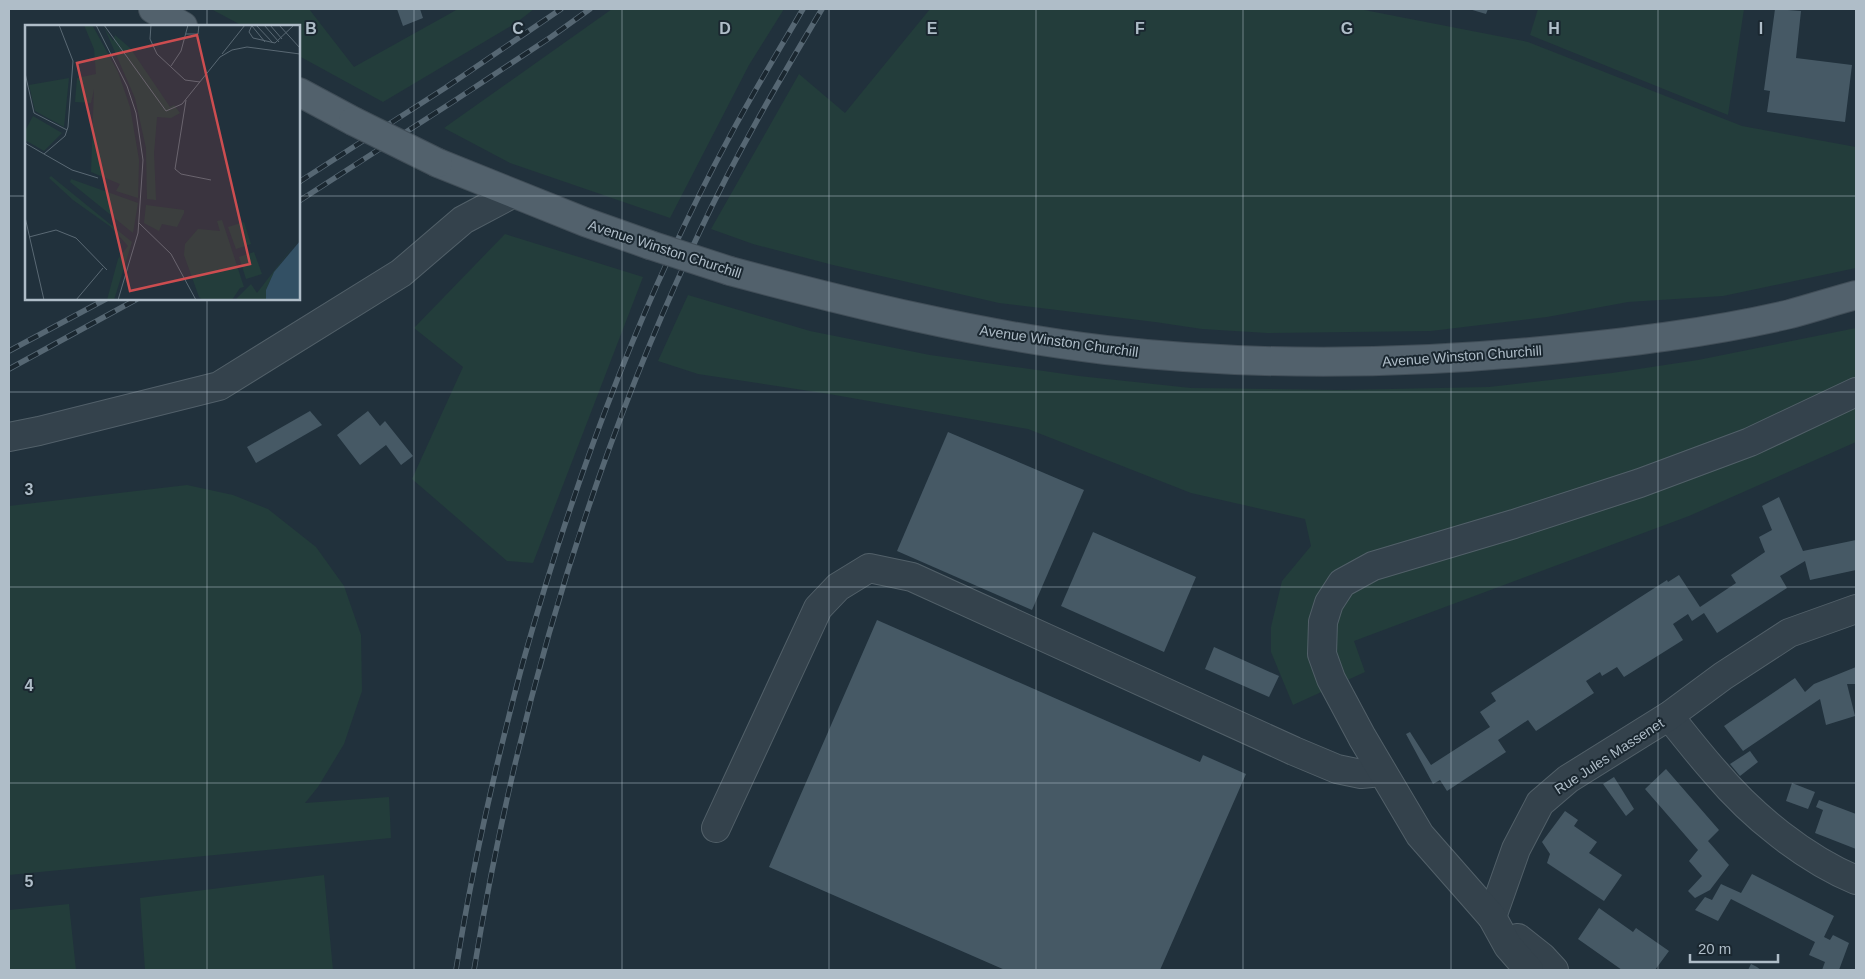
<svg xmlns="http://www.w3.org/2000/svg" width="1865" height="979" font-family="Arial,sans-serif">
	<style>
		.green { fill: #233d3b }
		.building { fill: #465965 }
		.lines { fill: none; stroke-linecap: round; stroke-linejoin: round }
		.minor-casing { stroke: #526069; stroke-width: 30 }
		.major-casing { stroke: #414e58; stroke-width: 30 }
		.minor { stroke: #34424c; stroke-width: 28 }
		.major { stroke: #52616c; stroke-width: 28 }
		.rail-casing { stroke: #566773; stroke-width: 5.5 }
		.rail { stroke: #1a2730; stroke-width: 4; stroke-dasharray: 11; stroke-linecap: butt }
		.major-bridge-casing { stroke: #414e58; stroke-width: 30; stroke-linecap: butt }
		.major-bridge { stroke: #52616c; stroke-width: 28 }
		.grid { fill: none; stroke: #afbdc8; stroke-width: 1; stroke-opacity: 0.55 }
		.labels { text-anchor: middle; stroke-width: 4; stroke-linejoin: round; paint-order: stroke }
		.street-label { font-size: 14px; fill: #afbdc8; stroke: #1a2730 }
		.inset-road { fill: none; stroke: #5a6974; stroke-width: 1 }
		.view { fill: #cc4d50; fill-opacity: 0.15; stroke: #cc4d50; stroke-width: 2.5 }
		.inset-edge { fill: none; stroke: #afbdc8; stroke-width: 2.5 }
		.grid-label { font-size: 16px; text-anchor: middle; font-weight: bold; fill: #afbdc8; stroke: #1a2730; stroke-width: 4; stroke-linejoin: round; paint-order: stroke }
	</style>
	<rect width="100%" height="100%" fill="#21313c"/>
	<g class="green">
		<polygon points="211,9 309,9 354,67 458,9 534,9 516,23 383,102 299,56 299,26 243,26"/>
		<polygon points="612,9 784,9 749,65 670,218 510,163 444,128"/>
		<polygon points="930,9 1359,9 1528,42 1742,126 1856,147 1856,268 1723,296 1628,302 1547,317 1431,331 1267,333 1202,329 1155,322 999,303 833,265 753,244 711,229 799,74 845,113"/>
		<polygon points="1538,9 1744,9 1728,115 1530,35"/>
		<polygon points="505,234 643,277 533,563 507,561 412,479 463,367 414,328"/>
		<polygon points="688,295 810,331 930,355 1079,376 1191,388 1341,390 1489,387 1612,373 1698,360 1856,328 1856,442 1689,516 1354,641 1365,672 1293,705 1271,652 1271,627 1282,581 1311,546 1305,519 1191,493 1028,429 829,394 698,374 658,361"/>
		<polygon points="187,485 233,495 268,509 316,547 344,586 361,635 362,691 344,744 318,787 305,803 389,797 391,838 9,875 9,506"/>
		<polygon points="324,875 333,970 145,970 140,898"/>
		<polygon points="69,904 76,970 9,970 9,910"/>
	</g>
	<g class="building">
		<polygon points="397,9 420,9 423,18 403,26"/>
		<polygon points="1469,9 1488,9 1486,14"/>
		<polygon points="1775,9 1801,11 1796,58 1852,65 1845,122 1767,112 1770,91 1764,90"/>
		<polygon points="310,411 322,425 256,463 247,447"/>
		<polygon points="368,411 380,426 385,421 413,456 401,465 386,445 360,465 337,435"/>
		<polygon points="948,432 1084,490 1032,610 897,551"/>
		<polygon points="1779,497 1803,551 1856,540 1856,570 1810,580 1805,561 1780,576 1787,588 1717,633 1704,613 1692,621 1688,614 1673,624 1683,640 1624,677 1617,667 1602,676 1600,672 1586,681 1594,693 1536,731 1528,720 1498,740 1506,752 1447,791 1440,780 1433,784 1406,734 1410,732 1431,765 1490,727 1480,712 1496,701 1491,693 1667,580 1668,582 1679,575 1700,607 1736,583 1731,575 1765,552 1759,537 1772,530 1762,506"/>
		<polygon points="1093,532 1196,577 1164,652 1061,606"/>
		<polygon points="877,620 1200,762 1203,755 1246,774 1160,970 1005,970 769,867"/>
		<polygon points="1214,647 1279,676 1269,697 1205,669"/>
		<polygon points="1856,667 1856,684 1847,684 1855,716 1826,725 1820,699 1743,751 1724,726 1795,678 1805,692 1814,684"/>
		<polygon points="1750,751 1758,762 1740,776 1730,764"/>
		<polygon points="1666,769 1719,830 1708,841 1729,865 1710,890 1695,898 1688,891 1702,876 1689,861 1698,850 1645,789"/>
		<polygon points="1614,777 1634,809 1626,816 1603,784"/>
		<polygon points="1792,783 1815,792 1808,809 1786,801"/>
		<polygon points="1819,800 1856,814 1856,849 1815,833 1823,810 1816,807"/>
		<polygon points="1565,811 1578,820 1574,826 1597,842 1589,853 1622,875 1604,901 1547,863 1550,854 1542,842"/>
		<polygon points="1752,874 1834,916 1824,937 1830,940 1833,935 1849,943 1839,970 1822,970 1825,962 1809,955 1815,942 1731,899 1718,921 1695,910 1705,897 1712,900 1721,884 1741,893"/>
		<polygon points="1599,908 1633,932 1636,928 1669,951 1655,970 1622,970 1578,939"/>
		<polygon points="1751,964 1757,967 1761,970 1748,970"/>
	</g>
	<g class="lines">
		<g class="minor-casing">
			<g id="minor">
				<polyline points="9,437 39,431 219,386 401,273 463,220 512,194"/>
				<path d="M1669 716C1684 735 1699 754 1715 772 1752 816 1804 858 1856 880"/>
				<polyline points="716,828 818,608 838,587 869,568 912,577 1294,751 1337,769 1361,774 1382,772"/>
				<polyline points="1492,917 1516,849 1540,803 1568,779 1669,716 1723,676 1789,633 1856,609"/>
				<polyline points="1518,938 1542,957 1554,970"/>
				<polyline points="1529,970 1508,946 1492,917 1420,835 1362,737 1331,679 1322,654 1323,622 1329,603 1342,583 1373,566 1514,524 1640,483 1750,442 1856,392"/>
			</g>
		</g>
		<g class="major-casing">
			<g id="major">
				<polyline points="153,9 183,26"/>
				<polyline points="299,92 353,121"/>
				<polyline points="438,163 585,222 650,245"/>
				<path d="M730 271C854 304 979 335 1106 350 1250 366 1396 365 1541 351 1624 343 1709 333 1790 314 1812 308 1834 301 1856 295"/>
			</g>
		</g>
		<use href="#minor" class="minor"/>
		<use href="#major" class="major"/>
		<g class="rail-casing">
			<g id="rail">
				<polyline points="299,182 445,88 561,9"/>
				<polyline points="299,201 454,101 551,37 590,9"/>
				<polyline points="9,351 106,299"/>
				<polyline points="9,369 137,299"/>
				<path d="M456 970C472 867 496 763 523 662 574 480 641 300 731 134 754 91 779 50 803 9"/>
				<path d="M474 970C516 714 589 466 700 231 736 154 779 81 822 9"/>
			</g>
		</g>
		<use href="#rail" class="rail"/>
		<g class="major-bridge-casing">
			<g id="major-bridge">
				<polyline points="353,121 438,163"/>
				<polyline points="650,245 730,271"/>
			</g>
		</g>
		<use href="#major-bridge" class="major-bridge"/>
	</g>
	<path class="grid" d="M207 9V26M414 9V970M622 9V970M829 9V970M1036 9V970M1243 9V970M1451 9V970M1658 9V970M9 196H26M299 196H1856M207 299V970M9 392H1856M9 587H1856M9 783H1856"/>
	<g class="labels">
		<g class="street-label">
			<text transform="translate(665 249) rotate(18)" y="5">Avenue Winston Churchill</text>
			<text transform="translate(1059 341) rotate(8)" y="5">Avenue Winston Churchill</text>
			<text transform="translate(1462 356) rotate(-4)" y="5">Avenue Winston Churchill</text>
			<text transform="translate(1609 756) rotate(-33)" y="5">Rue Jules Massenet</text>
		</g>
	</g>
	<g transform="translate(25 25)">
		<rect width="275" height="275" fill="#21313c"/>
		<path d="M59 0H67L70 5 93 47 105 82 114 135 113 173 91 166 95 159 66 147 69 64 66 78 50 77 52 53 71 49 69 24ZM79 2 88 16 90 10 105 23 145 82 149 80 155 88 146 93 132 92 129 128 131 175 122 174 121 123 110 73ZM44 53 39 102 10 86 4 60ZM8 91 37 108 19 126 0 115V106ZM26 151 107 217 89 275H82L93 234 103 221 86 202 48 175 24 153ZM46 154 113 178 108 208 45 157ZM121 180 159 185V188L152 202 137 199 134 206 119 198ZM197 195 219 262 215 263 207 275H178L174 272 159 230 160 219 173 204 195 206 192 196ZM219 197 226 219 211 224 203 202ZM275 212 249 247 241 265V275H210L226 259 232 268ZM229 227 237 249 221 254 214 232Z" fill="#233d3b"/>
		<path d="M275 216V275H241V265L249 247Z" fill="#335064"/>
		<path class="inset-road" d="M71 0 102 61 111 88 118 135 113 208 93 275M79 0 141 86 157 79 195 32 207 25 222 22 275 29M126 0 125 14 132 29 160 55 175 57M227 0 224 7 228 13 250 18 269 0M231 0 248 18M239 0 254 17M245 0 257 14M254 0 275 23M227 1 240 17M161 9H173L174 0M197 29 220 0M146 41 156 26 163 0M0 48 9 88 42 105M161 75 150 144 156 149 186 155M0 118 19 129 40 111 43 102 48 36 34 0M19 129 47 145 73 153M0 192 19 275M114 198 146 229 171 275M4 212 31 205 51 213 82 245M51 275 78 243"/>
		<path class="view" d="M172 10 225 239 105 266 52 38Z"/>
		<rect width="275" height="275" class="inset-edge"/>
	</g>
	<g class="grid-label">
		<text x="311" y="34">B</text>
		<text x="518" y="34">C</text>
		<text x="725" y="34">D</text>
		<text x="932" y="34">E</text>
		<text x="1140" y="34">F</text>
		<text x="1347" y="34">G</text>
		<text x="1554" y="34">H</text>
		<text x="1761" y="34">I</text>
		<text x="29" y="495">3</text>
		<text x="29" y="691">4</text>
		<text x="29" y="887">5</text>
	</g>
	<rect width="1865" height="979" fill="none" stroke="#afbdc8" stroke-width="20"/>
	<path d="M1690 954v8h88v-8" fill="none" stroke="#afbdc8" stroke-width="2.5"/>
	<text x="1698" y="954" font-size="15" fill="#afbdc8" stroke="#1a2730" stroke-width="4" paint-order="stroke">20 m</text>
</svg>
